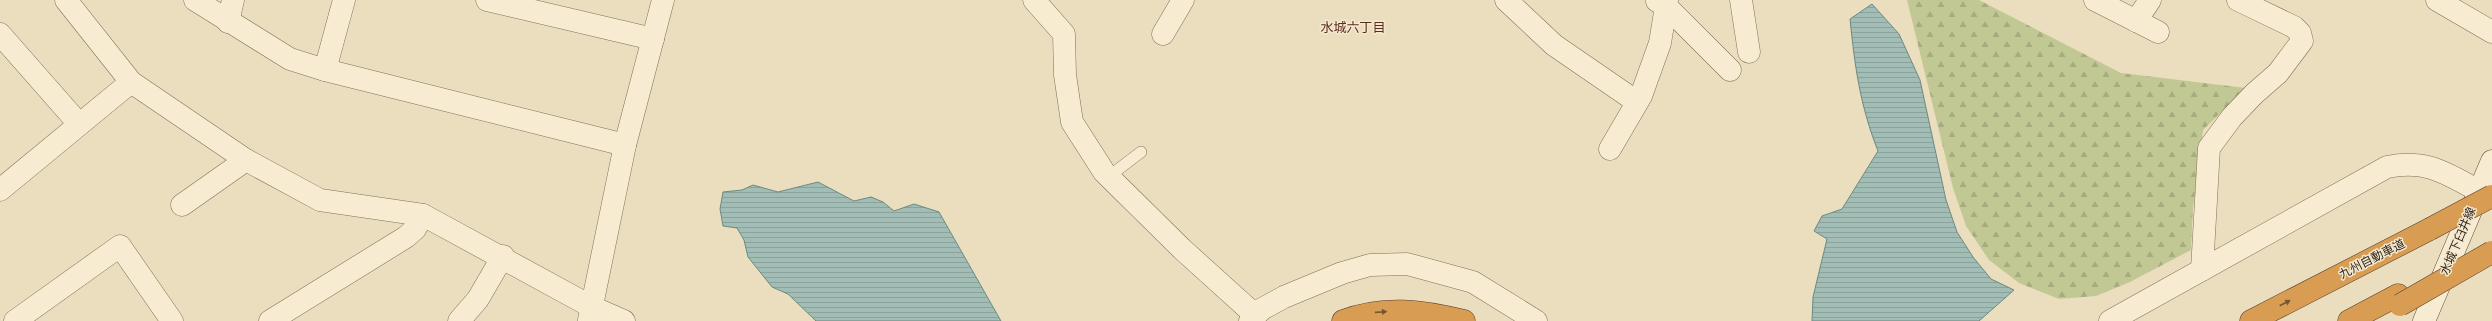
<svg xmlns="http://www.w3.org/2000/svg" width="2492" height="321" font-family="'Noto Serif','Noto Sans JP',serif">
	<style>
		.forest { fill: url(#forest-firs) }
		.water { fill: url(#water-rules); stroke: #6a8a82 }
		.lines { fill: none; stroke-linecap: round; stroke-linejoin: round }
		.lane-casing { stroke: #836f58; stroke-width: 12 }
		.street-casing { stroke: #836f58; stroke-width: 23 }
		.secondary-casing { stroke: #64503c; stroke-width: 23 }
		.highway-casing { stroke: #503d2d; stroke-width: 23 }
		.lane { stroke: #f7ebd1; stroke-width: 11 }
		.street { stroke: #f7ebd1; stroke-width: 22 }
		.secondary { stroke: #f7ebd1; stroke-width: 22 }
		.highway { stroke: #d89d52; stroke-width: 22 }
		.highway-bridge-casing { stroke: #503d2d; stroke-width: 23; stroke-linecap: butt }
		.highway-bridge { stroke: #d89d52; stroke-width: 22 }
		.oneway { fill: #755632 }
		.labels { text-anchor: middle; stroke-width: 3; stroke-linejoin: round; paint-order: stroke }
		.street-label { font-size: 12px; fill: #33271c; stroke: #f3e8ce }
		.neighbourhood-label { font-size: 13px; fill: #5d2b1e; stroke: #f3e8ce }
	</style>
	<defs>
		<pattern id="forest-firs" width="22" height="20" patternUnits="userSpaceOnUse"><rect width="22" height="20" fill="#c2c894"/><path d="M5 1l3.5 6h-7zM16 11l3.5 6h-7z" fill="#a7ac7f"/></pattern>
		<pattern id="water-rules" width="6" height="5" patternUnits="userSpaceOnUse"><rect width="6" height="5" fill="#a2bdb5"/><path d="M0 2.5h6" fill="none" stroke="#8ca29b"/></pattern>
	</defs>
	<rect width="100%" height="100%" fill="#ebdebf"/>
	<polygon class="forest" points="1907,0 1979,0 2121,73 2246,88 2203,130 2193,208 2191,250 2130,282 2096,296 2059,299 2019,283 1989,260 1966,226 1953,188"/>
	<g class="water">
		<path d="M1872 4 1899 34 1920 80 1946 200 1957 232 1973 257 1991 279 2014 290 1979 321H1812L1813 297 1827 239 1814 231 1822 216 1842 209 1878 151C1860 105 1855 68 1850 19Z"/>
		<polygon points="818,182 854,201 871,197 883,202 894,211 914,204 939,212 1001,321 816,321 788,294 772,287 748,257 744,240 737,228 723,226 720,209 723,192 742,190 753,185 778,192"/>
	</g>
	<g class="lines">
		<g class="lane-casing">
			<polyline id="lane" points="1108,177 1141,152"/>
		</g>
		<g class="street-casing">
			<g id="street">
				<polyline points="66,0 131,82 246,160 320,200 423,215 592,307 624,321"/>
				<polyline points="195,0 290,59 325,70 625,145"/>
				<polyline points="487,0 653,39"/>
				<polyline points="1034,0 1064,34 1065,75 1072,122 1104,172 1182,249 1255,315"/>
				<polyline points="1506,0 1554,45 1637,102"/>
				<polyline points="1741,0 1749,52"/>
				<polyline points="2095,0 2158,32"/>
				<polyline points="2437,0 2492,32"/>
				<polyline points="1657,1 1666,6 1730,70"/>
				<polyline points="2136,21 2150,0"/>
				<polyline points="228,22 233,0"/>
				<polyline points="0,34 79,124"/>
				<polyline points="1163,34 1183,0"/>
				<polyline points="325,70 344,0"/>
				<polyline points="1610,149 1641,96 1660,43 1667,0"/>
				<polyline points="0,190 131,82"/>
				<polyline points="182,205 246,160"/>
				<polyline points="2202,270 2209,148 2232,117 2254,94 2278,73 2302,41 2300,33 2294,27 2238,0"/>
				<polyline points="589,320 625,145 663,0"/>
				<polyline points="15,321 120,246 172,321"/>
				<polyline points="270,321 406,237 415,229 423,215"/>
				<polyline points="459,321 478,299 503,256"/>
				<polyline points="1250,321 1262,309 1284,297 1342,273 1370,265 1407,264 1473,282 1536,321"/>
				<path d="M2110 321 2387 167C2427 159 2445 173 2479 191"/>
			</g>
		</g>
		<g class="secondary-casing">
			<polyline id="secondary" points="2424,321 2492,161"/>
		</g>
		<g class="highway-casing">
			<g id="highway">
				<path d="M1343 321C1383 305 1424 311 1464 321"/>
				<polyline points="2251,321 2430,229"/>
				<polyline points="2349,321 2398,295"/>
			</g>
		</g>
		<use href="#lane" class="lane"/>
		<use href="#street" class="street"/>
		<use href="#secondary" class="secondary"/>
		<use href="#highway" class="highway"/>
		<g class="highway-bridge-casing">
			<g id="highway-bridge">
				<polyline points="2430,229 2492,196"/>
				<polyline points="2400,305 2492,252"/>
			</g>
		</g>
		<use href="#highway-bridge" class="highway-bridge"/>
	</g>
	<defs><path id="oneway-solid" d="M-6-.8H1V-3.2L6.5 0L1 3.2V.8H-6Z"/></defs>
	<g class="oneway">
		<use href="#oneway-solid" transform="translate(2285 303) rotate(-27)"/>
		<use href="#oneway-solid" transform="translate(1381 312) rotate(-4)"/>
	</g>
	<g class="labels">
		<g class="street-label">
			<text transform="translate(2458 241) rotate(-67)" y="4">水城下臼井線</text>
			<text transform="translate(2372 259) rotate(-27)" y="4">九州自動車道</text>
		</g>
		<g class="neighbourhood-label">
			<text x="1353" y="32">水城六丁目</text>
		</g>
	</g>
</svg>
